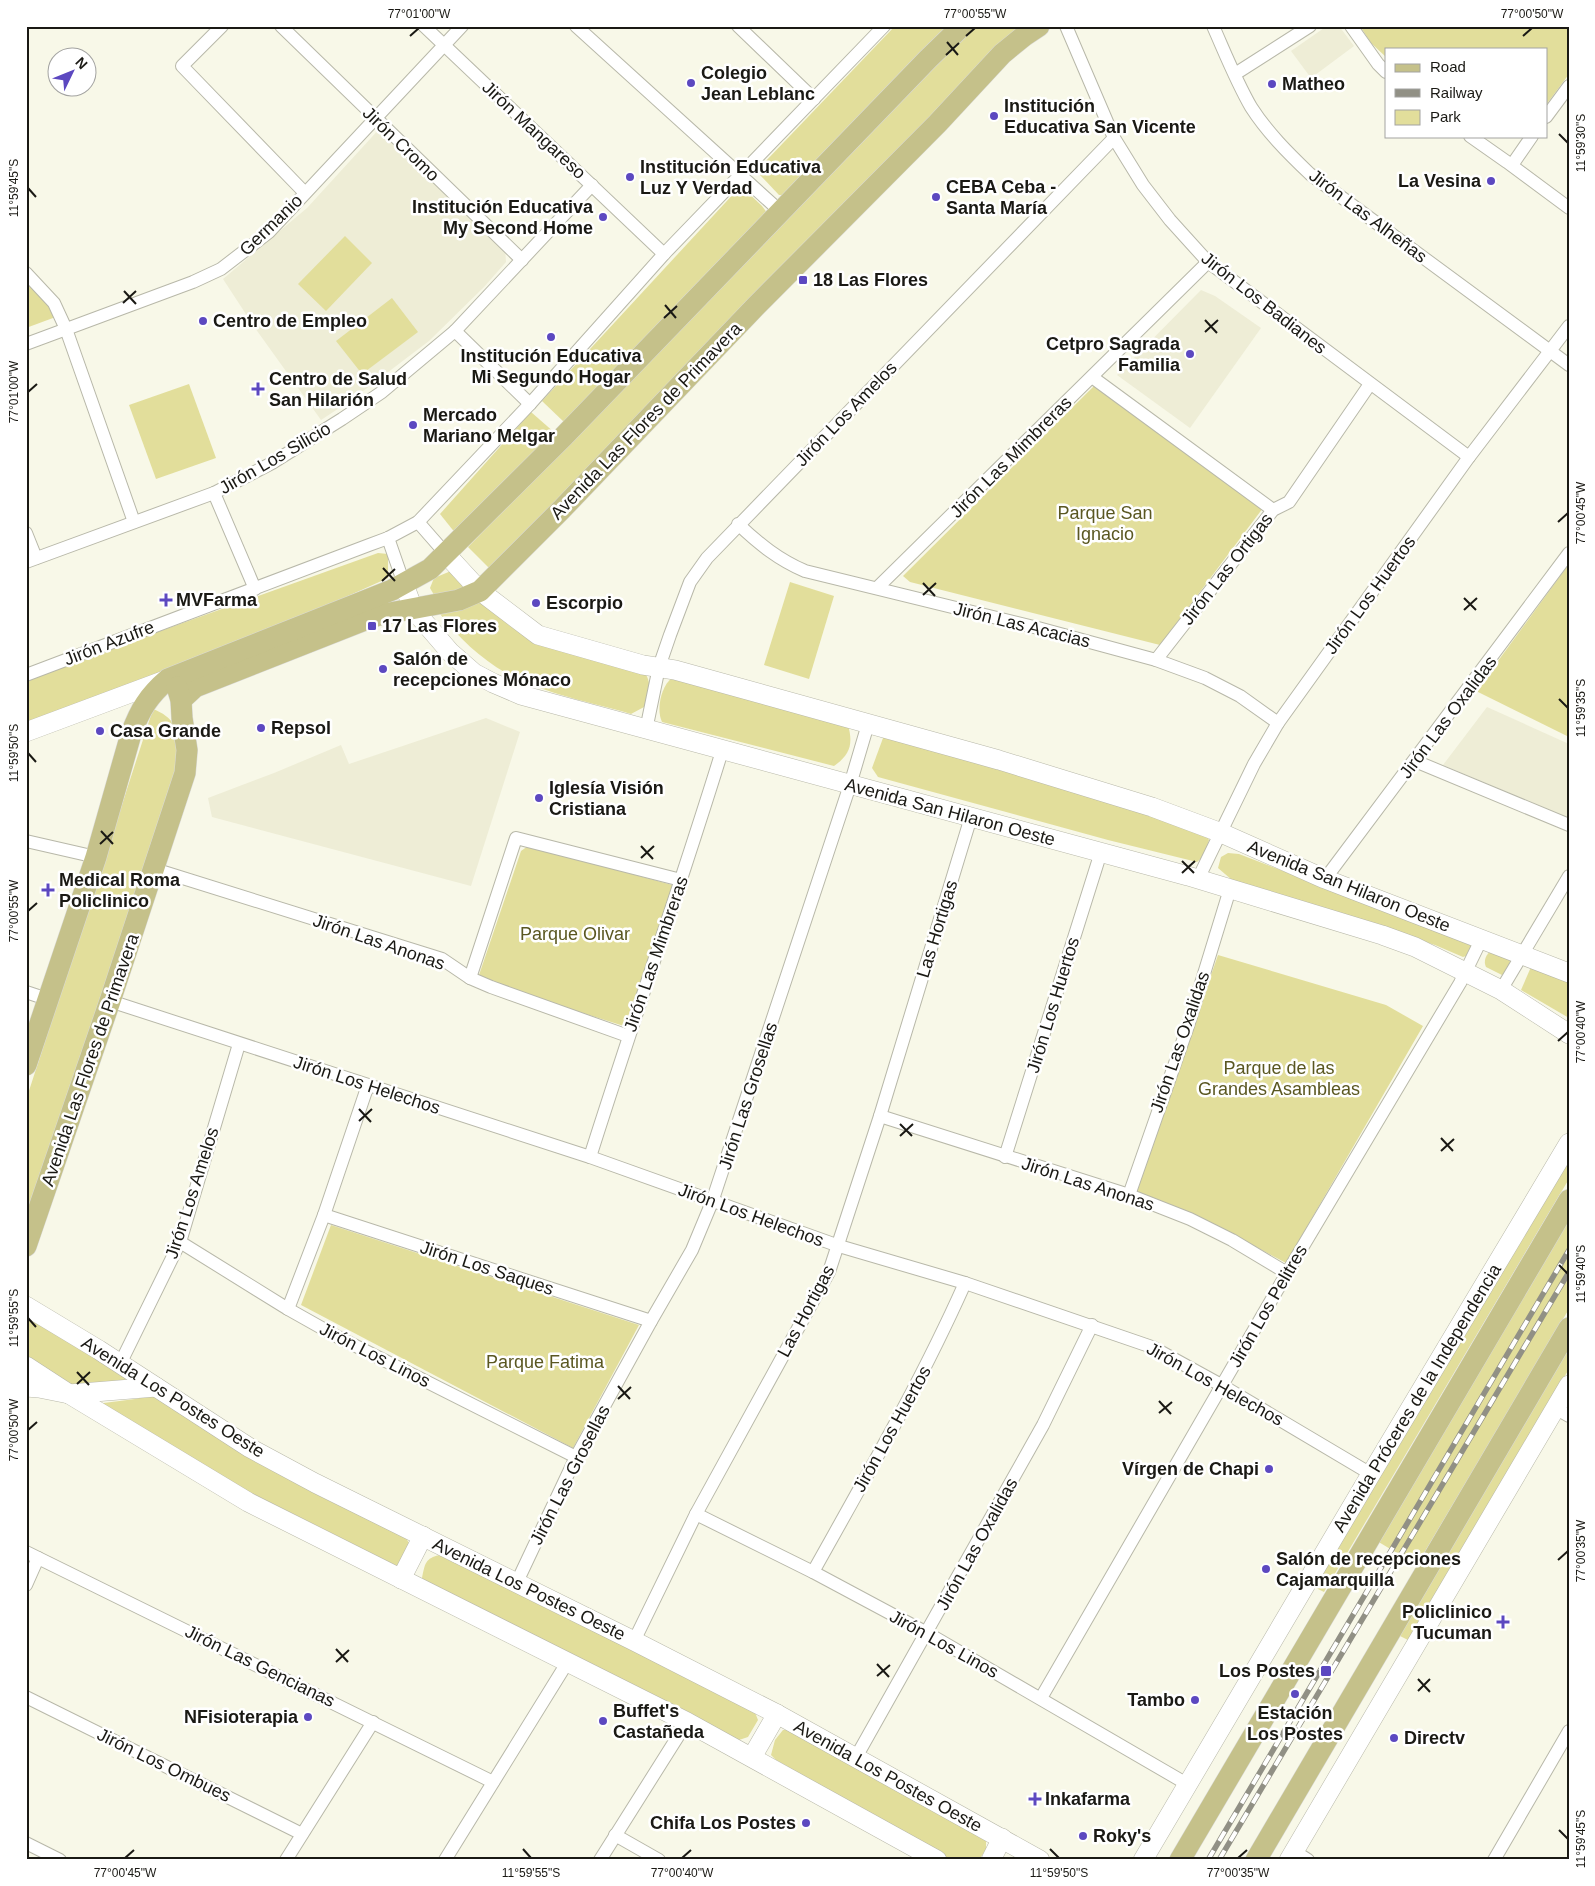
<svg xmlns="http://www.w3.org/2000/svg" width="1595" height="1886" font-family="Arial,sans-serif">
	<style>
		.built { fill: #eeedd6 }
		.green { fill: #e2de9b }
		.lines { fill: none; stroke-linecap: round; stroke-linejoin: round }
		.street-casing { stroke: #b8b8a9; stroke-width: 14 }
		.secondary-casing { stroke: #b8b8a9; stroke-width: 20 }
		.primary-casing { stroke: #dadad9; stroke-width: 22 }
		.street { stroke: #fff; stroke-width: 12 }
		.secondary { stroke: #fff; stroke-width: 19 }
		.primary { stroke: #c5c18a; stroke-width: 21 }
		.rail-casing { stroke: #919085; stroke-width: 5.5 }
		.rail { stroke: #fff; stroke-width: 4; stroke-dasharray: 11; stroke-linecap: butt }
		.ticks { fill: none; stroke: #1a1914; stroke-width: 2 }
		.poi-dot { fill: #5c48c0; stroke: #fff; stroke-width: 2 }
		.labels { text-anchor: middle; stroke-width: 5; stroke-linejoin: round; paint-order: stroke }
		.poi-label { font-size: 18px; font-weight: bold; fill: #1a1914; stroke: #fff; text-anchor: start }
		.street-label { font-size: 18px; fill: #1a1914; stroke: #fff }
		.park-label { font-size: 18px; fill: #5a5721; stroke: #fff }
		.neatline { fill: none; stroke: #1a1914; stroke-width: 2 }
		.ticks-label { font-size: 12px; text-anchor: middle; fill: #1a1914 }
	</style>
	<rect width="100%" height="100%" fill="#f8f8e8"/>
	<g class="built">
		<polygon points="1327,26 1339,26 1354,46 1311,78 1291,51"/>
		<polygon points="381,127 505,247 506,262 484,287 429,341 350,401 321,420 255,328 223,279 307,208"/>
		<polygon points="1201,290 1215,296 1261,328 1190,428 1117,375"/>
		<polygon points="1487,707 1569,744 1569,818 1443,765"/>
		<polygon points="486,718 520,732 471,886 212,817 208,798 274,773 341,745 349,764"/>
	</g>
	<g class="green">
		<polygon points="895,26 952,26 787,195 779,195 760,175 760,167"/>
		<polygon points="972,26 1026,26 493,572 468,547 785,217"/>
		<polygon points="1360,26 1569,26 1569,74 1546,105 1546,49 1386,49 1386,57 1371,43"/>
		<polygon points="743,188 762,206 768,214 565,423 542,401 737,190"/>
		<polygon points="345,236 372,263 326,311 298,284"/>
		<polygon points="26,269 54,308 53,318 26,328"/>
		<polygon points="392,298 418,332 362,374 336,341"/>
		<polygon points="189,384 216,458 156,479 129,405"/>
		<polygon points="1094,386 1263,508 1160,645 910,582 903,576"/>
		<polygon points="531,412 555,433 456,534 440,514"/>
		<polygon points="378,553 388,554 388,578 255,638 26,722 26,679"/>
		<polygon points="1569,564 1569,737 1476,691"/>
		<polygon points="451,571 466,588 434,595 430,588 434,578"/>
		<polygon points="790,582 834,596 809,679 764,665"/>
		<path d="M485 601 505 613 644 671C653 686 649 691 644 707L631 714C593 703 541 693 506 673 480 658 459 638 440 614Z"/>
		<path d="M672 678 848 725C853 743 851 754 834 766L662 722C656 710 661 686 672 678Z"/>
		<path d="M153 709C184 721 178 742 176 770L26 1221V1100Z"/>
		<polygon points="889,735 1082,789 1206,834 1209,840 1204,856 1197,862 1108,840 878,777 872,768 883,738"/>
		<polygon points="528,846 676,886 627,1027 488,983 478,978 521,851"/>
		<polygon points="1228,853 1239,854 1471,943 1471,945 1466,956 1463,957 1435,945 1232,880 1218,868 1221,857"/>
		<path d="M1492 950 1510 957C1511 964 1507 970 1502 975L1486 967C1483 961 1486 954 1492 950Z"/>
		<polygon points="1218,955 1386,1005 1423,1026 1286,1263 1206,1220 1136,1191"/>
		<polygon points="1531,967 1569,981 1569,1018 1521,990"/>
		<polygon points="1569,1155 1569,1179 1324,1592 1310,1585"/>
		<polygon points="1569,1219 1569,1309 1417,1565 1377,1541"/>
		<polygon points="331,1225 639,1325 573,1448 301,1305"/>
		<polygon points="26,1314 128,1379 100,1386 71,1388 26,1360"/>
		<polygon points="1569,1340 1569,1369 1408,1640 1396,1634"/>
		<polygon points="154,1395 405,1536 410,1545 402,1565 394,1568 251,1498 96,1404 135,1399"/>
		<path d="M440 1555 754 1710 758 1720 748 1737 739 1740 429 1585 422 1578C425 1564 425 1558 440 1555Z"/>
		<polygon points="783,1730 788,1730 986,1839 986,1849 979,1860 951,1860 776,1760 771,1755 775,1740"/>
	</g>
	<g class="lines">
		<g class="street-casing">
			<g id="street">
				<polyline points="222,26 182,66 305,193"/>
				<polyline points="281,26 522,260"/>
				<polyline points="424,26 664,254"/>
				<polyline points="576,26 781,212"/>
				<polyline points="738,26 814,99"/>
				<polyline points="1066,26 1114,138 1143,185 1170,220 1208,262 1469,457"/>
				<path d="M1213 26C1225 53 1236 81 1251 107 1267 132 1288 153 1310 174L1569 365"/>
				<polyline points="1351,26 1378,64 1386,72"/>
				<polyline points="1235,74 1310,26"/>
				<polyline points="1546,117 1569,86"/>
				<polyline points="1470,136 1507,162 1569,208"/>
				<polyline points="1512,165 1532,136"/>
				<polyline points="26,273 54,303 66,329 134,522"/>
				<polyline points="455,331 530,404"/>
				<polyline points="26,344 193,282 221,269 269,232 462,26"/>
				<polyline points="1092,377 1273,510"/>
				<polyline points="214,493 255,589"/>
				<polyline points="418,522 446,554"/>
				<path d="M738 524C759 544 779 560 805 571L1038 628 1156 660 1205 678 1240 696 1278 723"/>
				<polyline points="26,533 36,558"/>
				<polyline points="388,538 404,584"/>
				<polyline points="26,562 214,493 272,463 342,419 382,392 455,331 592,185"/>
				<polyline points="877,588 1208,262"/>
				<polyline points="1156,660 1273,510 1289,502 1370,384"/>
				<polyline points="26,675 369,545 388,538 418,522 530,404 664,254 884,26"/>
				<polyline points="646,730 659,667 670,635 690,582 707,558 1114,138"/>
				<polyline points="1415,761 1569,825"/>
				<polyline points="26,841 96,857"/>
				<polyline points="154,869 442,959 470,978 491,987 628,1036"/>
				<polyline points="1198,879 1254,764 1278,723 1469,457 1569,326"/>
				<polyline points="1325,879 1569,553"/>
				<polyline points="470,978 516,838 681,880"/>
				<polyline points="1501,990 1569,876"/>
				<polyline points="26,992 47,999"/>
				<polyline points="110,1001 590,1157 839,1246 965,1283 1152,1347 1221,1385 1371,1474"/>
				<polyline points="880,1116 1129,1195 1190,1219 1232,1240 1287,1273"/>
				<path d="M590 1157C633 1021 680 887 722 751"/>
				<polyline points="1005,1157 1101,852"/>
				<polyline points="1129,1195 1188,1026 1230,889"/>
				<polyline points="324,1215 651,1321"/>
				<polyline points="180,1242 288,1309 336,1336 576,1457"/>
				<polyline points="288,1309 324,1215 368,1085"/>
				<polyline points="120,1364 180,1242 239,1044"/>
				<polyline points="1555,1408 1569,1416"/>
				<polyline points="696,1514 813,1572 927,1633 1187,1784"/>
				<polyline points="26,1552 493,1782"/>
				<path d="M813 1572C866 1477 921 1382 965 1283"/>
				<polyline points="517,1582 576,1457 651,1321 692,1250 712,1202 850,785 868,724"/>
				<polyline points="26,1585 38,1558"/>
				<polyline points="634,1641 696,1514 829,1272 880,1116 971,817"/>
				<polyline points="26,1697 302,1834"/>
				<polyline points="1041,1698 1287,1273 1460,983 1481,940"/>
				<polyline points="855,1759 1043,1425 1092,1325"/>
				<polyline points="615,1835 659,1860"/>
				<polyline points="26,1843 60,1860"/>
				<polyline points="1294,1851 1308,1860"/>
				<polyline points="286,1860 373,1722"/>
				<polyline points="445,1860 567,1663"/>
				<polyline points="600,1860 687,1722"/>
				<polyline points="1494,1860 1569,1731"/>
			</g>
		</g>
		<g class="secondary-casing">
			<g id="secondary">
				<polyline points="446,554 480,591 538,635 643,665 675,670 999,760 1152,807 1219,832 1325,879 1569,973"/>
				<polyline points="404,584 413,609 450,652 474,673 493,683 521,695 1188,876 1382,935 1415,947 1501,990 1569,1034"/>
				<polyline points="26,732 168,679"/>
				<polyline points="26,1306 99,1350 250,1448 315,1483 634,1641 777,1714 1040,1860"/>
				<polyline points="26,1366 69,1394 248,1502 687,1722 937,1860"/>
				<polyline points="26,1387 39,1388 69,1394 156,1387"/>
				<polyline points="401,1579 423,1536"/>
				<polyline points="752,1757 777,1714"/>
				<polyline points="991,1860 1002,1838"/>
				<polyline points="1143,1860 1371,1474 1569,1143"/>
				<polyline points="1289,1860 1569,1385"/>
			</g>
		</g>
		<g class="primary-casing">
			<g id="primary">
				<polyline points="181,700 195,687 370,618 379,615 459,600 480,591 561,510 756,306 937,124 1002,54 1024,36 1039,26"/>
				<path d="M26 1065 96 857 131 734C140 710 148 696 168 679L392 590 430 569 563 437 928 59 962 26"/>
				<polyline points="26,1246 110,1001 185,773 187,750 182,718 181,700 177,687"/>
				<polyline points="1180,1860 1569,1200"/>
				<polyline points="1256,1860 1569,1328"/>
			</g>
		</g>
		<use href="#street" class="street"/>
		<use href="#secondary" class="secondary"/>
		<use href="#primary" class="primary"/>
		<g class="rail-casing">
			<g id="rail">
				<polyline points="1208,1860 1569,1250"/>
				<polyline points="1219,1860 1569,1272"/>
			</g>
		</g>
		<use href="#rail" class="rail"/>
	</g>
	<path class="ticks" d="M410 36 419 28M966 36 975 28M1523 36 1532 28M947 42 958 55M946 55 959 43M1559 134 1568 143M28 188 36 197M124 291 136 304M123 303 136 291M665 305 676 318M664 318 677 306M1205 320 1217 333M1205 332 1218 320M28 392 37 384M1558 522 1568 513M383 568 395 581M382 581 395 569M923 583 935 596M923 595 936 583M1464 598 1476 610M1464 610 1477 598M1559 699 1568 708M28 753 36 762M101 831 113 844M100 844 113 832M641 846 653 859M641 858 654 846M1182 861 1194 873M1182 873 1195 861M28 911 37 903M1558 1041 1568 1032M359 1109 371 1122M359 1121 372 1109M900 1124 912 1136M900 1136 913 1124M1441 1138 1453 1151M1441 1151 1454 1139M1559 1265 1568 1274M28 1318 36 1327M77 1372 89 1385M77 1384 90 1372M618 1386 630 1399M618 1399 631 1387M1159 1401 1171 1414M1159 1413 1172 1402M28 1430 37 1422M1558 1560 1568 1551M336 1649 348 1662M336 1662 349 1650M877 1664 889 1677M877 1676 890 1665M1418 1679 1430 1692M1418 1691 1430 1679M1559 1830 1568 1839M523 1849 531 1858M1050 1849 1059 1858M125 1858 134 1850M682 1858 691 1850M1238 1858 1247 1850"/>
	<g class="poi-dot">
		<circle cx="691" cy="83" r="5"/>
		<circle cx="1272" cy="84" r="5"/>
		<circle cx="994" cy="116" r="5"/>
		<circle cx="630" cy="177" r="5"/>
		<circle cx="1491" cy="181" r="5"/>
		<circle cx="936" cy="197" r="5"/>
		<circle cx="603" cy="217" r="5"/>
		<rect x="798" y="275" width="10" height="10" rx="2.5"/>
		<circle cx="203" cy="321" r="5"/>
		<circle cx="551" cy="337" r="5"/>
		<circle cx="1190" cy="354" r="5"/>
		<path d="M255.5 381.5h5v5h5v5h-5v5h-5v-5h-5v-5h5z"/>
		<circle cx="413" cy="425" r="5"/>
		<path d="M163.5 592.5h5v5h5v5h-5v5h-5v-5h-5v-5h5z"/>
		<circle cx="536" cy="603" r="5"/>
		<rect x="367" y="621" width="10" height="10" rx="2.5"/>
		<circle cx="383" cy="669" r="5"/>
		<circle cx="261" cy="728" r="5"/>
		<circle cx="100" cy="731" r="5"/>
		<circle cx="539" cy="798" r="5"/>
		<path d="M45.5 882.5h5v5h5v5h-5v5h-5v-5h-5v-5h5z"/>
		<circle cx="1269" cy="1469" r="5"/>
		<circle cx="1266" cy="1569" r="5"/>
		<path d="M1500.5 1614.5h5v5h5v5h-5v5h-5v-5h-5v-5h5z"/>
		<rect x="1320" y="1665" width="12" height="12" rx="2.5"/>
		<circle cx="1295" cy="1694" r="5"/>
		<circle cx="1195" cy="1700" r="5"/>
		<circle cx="308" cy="1717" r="5"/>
		<circle cx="603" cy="1721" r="5"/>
		<circle cx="1394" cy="1738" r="5"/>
		<path d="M1032.5 1791.5h5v5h5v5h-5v5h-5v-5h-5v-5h5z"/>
		<circle cx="806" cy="1823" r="5"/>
		<circle cx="1083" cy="1836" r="5"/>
	</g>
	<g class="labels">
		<g class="poi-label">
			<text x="701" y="79">Colegio<tspan x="701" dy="21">Jean Leblanc</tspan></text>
			<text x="1282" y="90">Matheo</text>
			<text x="1004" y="112">Institución<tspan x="1004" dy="21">Educativa San Vicente</tspan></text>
			<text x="640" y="173">Institución Educativa<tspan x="640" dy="21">Luz Y Verdad</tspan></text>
			<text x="1481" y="187" text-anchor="end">La Vesina</text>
			<text x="946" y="193">CEBA Ceba -<tspan x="946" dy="21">Santa María</tspan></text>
			<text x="593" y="213" text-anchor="end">Institución Educativa<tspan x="593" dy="21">My Second Home</tspan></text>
			<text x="813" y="286">18 Las Flores</text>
			<text x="213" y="327">Centro de Empleo</text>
			<text x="1180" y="350" text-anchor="end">Cetpro Sagrada<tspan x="1180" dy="21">Familia</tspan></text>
			<text x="551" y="362" text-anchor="middle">Institución Educativa<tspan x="551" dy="21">Mi Segundo Hogar</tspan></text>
			<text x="269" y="385">Centro de Salud<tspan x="269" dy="21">San Hilarión</tspan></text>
			<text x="423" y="421">Mercado<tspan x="423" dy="21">Mariano Melgar</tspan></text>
			<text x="176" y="606">MVFarma</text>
			<text x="546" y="609">Escorpio</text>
			<text x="382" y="632">17 Las Flores</text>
			<text x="393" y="665">Salón de<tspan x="393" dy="21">recepciones Mónaco</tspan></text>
			<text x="271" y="734">Repsol</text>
			<text x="110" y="737">Casa Grande</text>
			<text x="549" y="794">Iglesía Visión<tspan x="549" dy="21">Cristiana</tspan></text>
			<text x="59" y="886">Medical Roma<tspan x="59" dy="21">Policlinico</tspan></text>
			<text x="1259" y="1475" text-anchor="end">Vírgen de Chapi</text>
			<text x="1276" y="1565">Salón de recepciones<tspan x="1276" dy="21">Cajamarquilla</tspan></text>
			<text x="1492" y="1618" text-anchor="end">Policlinico<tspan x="1492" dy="21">Tucuman</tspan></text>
			<text x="1315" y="1677" text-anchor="end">Los Postes</text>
			<text x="1185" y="1706" text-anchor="end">Tambo</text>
			<text x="613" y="1717">Buffet's<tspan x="613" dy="21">Castañeda</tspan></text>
			<text x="1295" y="1719" text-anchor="middle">Estación<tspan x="1295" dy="21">Los Postes</tspan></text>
			<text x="298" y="1723" text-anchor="end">NFisioterapia</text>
			<text x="1404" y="1744">Directv</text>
			<text x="1045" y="1805">Inkafarma</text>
			<text x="796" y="1829" text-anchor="end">Chifa Los Postes</text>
			<text x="1093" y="1842">Roky's</text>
		</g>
		<g class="street-label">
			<text transform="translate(534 130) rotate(43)" y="6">Jirón Mangareso</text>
			<text transform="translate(401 144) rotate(44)" y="6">Jirón Cromo</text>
			<text transform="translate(1368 216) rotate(37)" y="6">Jirón Las Alheñas</text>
			<text transform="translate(271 225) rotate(-44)" y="6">Germanio</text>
			<text transform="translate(1264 303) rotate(38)" y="6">Jirón Los Badianes</text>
			<text transform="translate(846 414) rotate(-46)" y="6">Jirón Los Amelos</text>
			<text transform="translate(646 421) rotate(-46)" y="6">Avenida Las Flores de Primavera</text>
			<text transform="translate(1011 457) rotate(-45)" y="6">Jirón Las Mimbreras</text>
			<text transform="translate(275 458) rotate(-30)" y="6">Jirón Los Silicio</text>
			<text transform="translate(1227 569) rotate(-52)" y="6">Jirón Las Ortigas</text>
			<text transform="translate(1370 595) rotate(-54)" y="6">Jirón Los Huertos</text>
			<text transform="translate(1022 625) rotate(14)" y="6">Jirón Las Acacias</text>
			<text transform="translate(109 643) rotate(-21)" y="6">Jirón Azufre</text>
			<text transform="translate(1448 717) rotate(-53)" y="6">Jirón Las Oxalidas</text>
			<text transform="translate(950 812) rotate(15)" y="6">Avenida San Hilaron Oeste</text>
			<text transform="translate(1349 886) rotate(22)" y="6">Avenida San Hilaron Oeste</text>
			<text transform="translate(937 929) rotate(-73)" y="6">Las Hortigas</text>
			<text transform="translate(379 942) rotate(19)" y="6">Jirón Las Anonas</text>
			<text transform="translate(656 954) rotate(-71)" y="6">Jirón Las Mimbreras</text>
			<text transform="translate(1053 1005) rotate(-73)" y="6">Jirón Los Huertos</text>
			<text transform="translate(1180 1042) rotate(-71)" y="6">Jirón Las Oxalidas</text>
			<text transform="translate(90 1060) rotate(-71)" y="6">Avenida Las Flores de Primavera</text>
			<text transform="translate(367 1085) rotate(18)" y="6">Jirón Los Helechos</text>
			<text transform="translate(748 1096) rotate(-72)" y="6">Jirón Las Grosellas</text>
			<text transform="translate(1088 1184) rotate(18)" y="6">Jirón Las Anonas</text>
			<text transform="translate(192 1193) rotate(-72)" y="6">Jirón Los Amelos</text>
			<text transform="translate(751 1215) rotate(20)" y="6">Jirón Los Helechos</text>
			<text transform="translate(487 1268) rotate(18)" y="6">Jirón Los Saques</text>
			<text transform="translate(1268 1306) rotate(-60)" y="6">Jirón Los Pelitres</text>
			<text transform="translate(806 1311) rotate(-62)" y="6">Las Hortigas</text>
			<text transform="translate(375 1355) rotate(27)" y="6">Jirón Los Linos</text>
			<text transform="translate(1215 1384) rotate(29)" y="6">Jirón Los Helechos</text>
			<text transform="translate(173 1397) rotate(32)" y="6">Avenida Los Postes Oeste</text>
			<text transform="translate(1417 1398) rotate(-59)" y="6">Avenida Próceres de la Independencia</text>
			<text transform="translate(892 1429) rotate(-61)" y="6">Jirón Los Huertos</text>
			<text transform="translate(570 1475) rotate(-63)" y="6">Jirón Las Grosellas</text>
			<text transform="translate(977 1544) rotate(-61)" y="6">Jirón Las Oxalidas</text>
			<text transform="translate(529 1589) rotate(26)" y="6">Avenida Los Postes Oeste</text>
			<text transform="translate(944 1644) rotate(29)" y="6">Jirón Los Linos</text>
			<text transform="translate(260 1666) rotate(26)" y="6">Jirón Las Gencianas</text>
			<text transform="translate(164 1765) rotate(26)" y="6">Jirón Los Ombues</text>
			<text transform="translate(888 1776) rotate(29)" y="6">Avenida Los Postes Oeste</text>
		</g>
		<g class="park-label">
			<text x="1105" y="519">Parque San<tspan x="1105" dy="21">Ignacio</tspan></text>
			<text x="575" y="940">Parque Olivar</text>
			<text x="1279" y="1074">Parque de las<tspan x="1279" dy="21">Grandes Asambleas</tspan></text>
			<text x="545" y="1368">Parque Fatima</text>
		</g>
	</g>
	<rect width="1595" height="1886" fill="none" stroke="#ffffff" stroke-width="55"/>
	<rect x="1385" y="48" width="162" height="90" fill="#ffffff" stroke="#a3a3a1"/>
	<rect x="1395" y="64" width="25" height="8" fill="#c5c18a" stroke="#a3a3a1"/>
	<text x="1430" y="72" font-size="15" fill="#1a1914">Road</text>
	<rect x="1395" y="89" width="25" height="8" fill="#919085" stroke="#a3a3a1"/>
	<text x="1430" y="98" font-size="15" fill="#1a1914">Railway</text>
	<rect x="1395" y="110" width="25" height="15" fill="#e2de9b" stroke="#a3a3a1"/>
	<text x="1430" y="122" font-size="15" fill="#1a1914">Park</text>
	<g transform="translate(72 72) rotate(47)"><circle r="24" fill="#ffffff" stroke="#a3a3a1"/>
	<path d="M0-4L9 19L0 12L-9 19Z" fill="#5c48c0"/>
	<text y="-8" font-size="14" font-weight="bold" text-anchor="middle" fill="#1a1914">N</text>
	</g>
	<rect x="28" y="28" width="1540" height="1830" class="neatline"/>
	<g class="ticks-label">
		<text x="419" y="18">77°01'00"W</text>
		<text x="975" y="18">77°00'55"W</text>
		<text x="1532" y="18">77°00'50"W</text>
		<text transform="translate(1581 143) rotate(-90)" y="4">11°59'30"S</text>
		<text transform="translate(14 188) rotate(-90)" y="4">11°59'45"S</text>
		<text transform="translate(14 392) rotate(-90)" y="4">77°01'00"W</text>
		<text transform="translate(1581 513) rotate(-90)" y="4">77°00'45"W</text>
		<text transform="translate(1581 708) rotate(-90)" y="4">11°59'35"S</text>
		<text transform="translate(14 753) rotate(-90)" y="4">11°59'50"S</text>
		<text transform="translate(14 911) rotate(-90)" y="4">77°00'55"W</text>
		<text transform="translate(1581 1032) rotate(-90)" y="4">77°00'40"W</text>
		<text transform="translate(1581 1274) rotate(-90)" y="4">11°59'40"S</text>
		<text transform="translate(14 1318) rotate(-90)" y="4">11°59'55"S</text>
		<text transform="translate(14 1430) rotate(-90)" y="4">77°00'50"W</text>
		<text transform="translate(1581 1551) rotate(-90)" y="4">77°00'35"W</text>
		<text transform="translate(1581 1839) rotate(-90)" y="4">11°59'45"S</text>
		<text x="125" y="1877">77°00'45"W</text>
		<text x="531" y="1877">11°59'55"S</text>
		<text x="682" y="1877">77°00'40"W</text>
		<text x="1059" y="1877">11°59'50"S</text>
		<text x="1238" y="1877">77°00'35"W</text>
	</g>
</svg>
